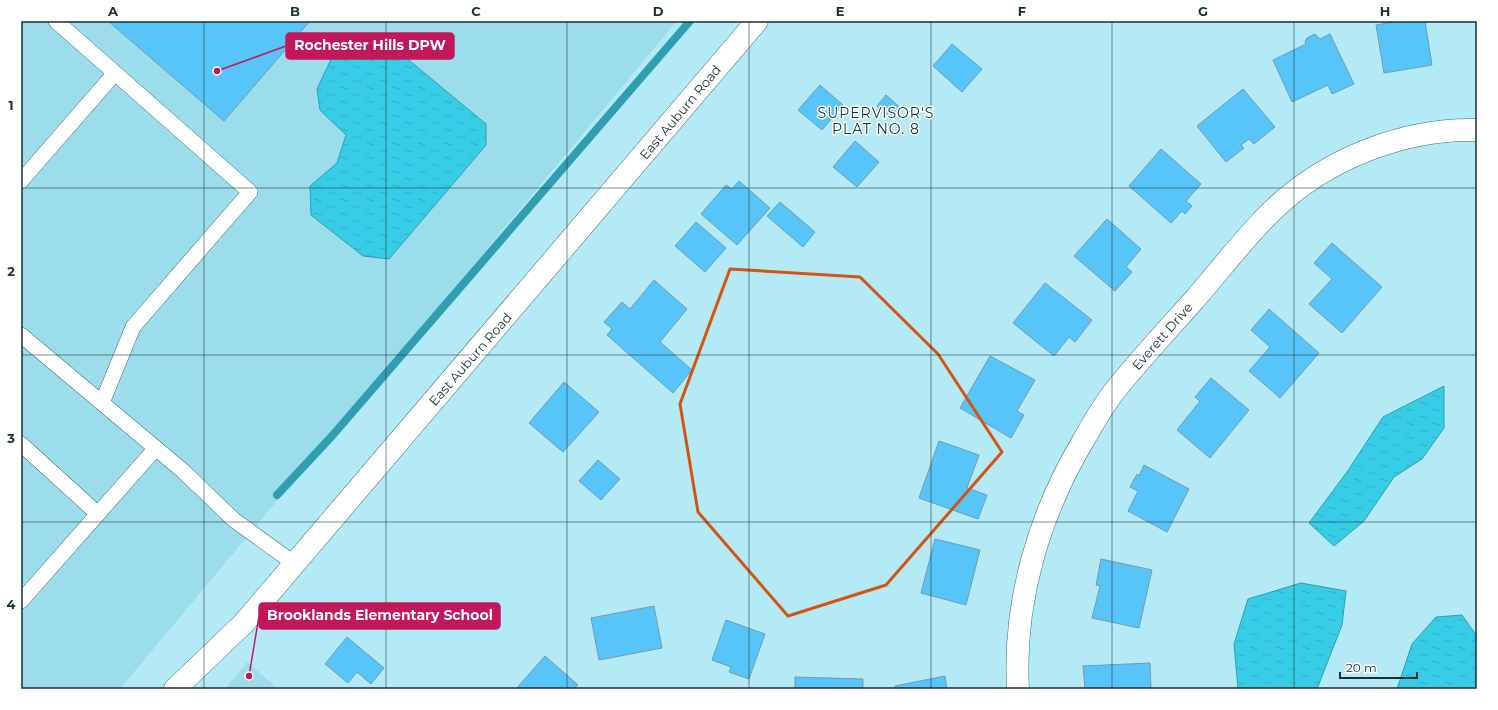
<svg xmlns="http://www.w3.org/2000/svg" width="1498" height="710" font-family="Montserrat,sans-serif">
	<style>
		.built { fill: #9cddeb }
		.water { fill: url(#water-ripples); stroke: #2f9eb0 }
		.lines { fill: none; stroke-linecap: round; stroke-linejoin: round }
		.stream { stroke: #2f9eb0; stroke-width: 8 }
		.building { fill: #57c5fa; stroke: #709bb3 }
		.lane-casing { stroke: #3d717c; stroke-width: 16 }
		.street-casing { stroke: #3d717c; stroke-width: 23 }
		.secondary-casing { stroke: #3d717c; stroke-width: 23 }
		.lane { stroke: #fff; stroke-width: 15 }
		.street { stroke: #fff; stroke-width: 22 }
		.secondary { stroke: #fff; stroke-width: 22 }
		.marked { fill: none; stroke: #d35510; stroke-width: 3; stroke-linejoin: round }
		.grid { fill: none; stroke: #192f33; stroke-width: 1; stroke-opacity: 0.55 }
		.labels { text-anchor: middle; stroke-width: 3; stroke-linejoin: round; paint-order: stroke }
		.street-label { font-size: 13px; fill: #192f33; stroke: #fff }
		.neighbourhood-label { font-size: 14px; letter-spacing: 1px; fill: #0b353d; stroke: #fff }
		.leader { fill: none; stroke: #c2185b; stroke-width: 1.5 }
		.callout-dot { fill: #c2185b; stroke: #fff; stroke-width: 1.5 }
		.callout { fill: #c2185b; stroke: #c2185b; stroke-width: 1.5 }
		.callout-label { font-size: 14px; text-anchor: middle; font-weight: bold; fill: #fff }
		.neatline { fill: none; stroke: #192f33; stroke-width: 1.5 }
		.grid-label { font-size: 13px; text-anchor: middle; font-weight: bold; fill: #192f33 }
	</style>
	<defs>
		<pattern id="water-ripples" width="26" height="14" patternUnits="userSpaceOnUse"><rect width="26" height="14" fill="#38cde6"/><path d="M2 4q2-2 4 0t4 0M15 11q2-2 4 0t4 0" fill="none" stroke="#31b0c6"/></pattern>
	</defs>
	<rect width="100%" height="100%" fill="#b3eaf6"/>
	<g class="built">
		<polygon points="21,21 677,21 120,689 21,689"/>
		<polygon points="247,662 278,689 225,689"/>
	</g>
	<g class="water">
		<polygon points="361,38 382,38 486,124 486,145 389,259 363,256 311,215 310,186 337,163 346,135 320,110 317,89 334,53"/>
		<polygon points="1444,386 1444,428 1422,459 1394,477 1364,521 1334,546 1309,523 1347,472 1383,417"/>
		<polygon points="1301,583 1346,591 1342,625 1317,689 1238,689 1234,644 1248,599"/>
		<polygon points="1462,615 1477,636 1477,689 1397,689 1412,644 1436,617"/>
	</g>
	<g class="lines">
		<polyline class="stream" points="277,495 332,436 690,21"/>
	</g>
	<g class="building">
		<polygon points="108,21 310,21 224,121"/>
		<polygon points="1399,21 1425,21 1432,65 1384,73 1376,25"/>
		<polygon points="1315,34 1320,39 1330,34 1354,84 1332,94 1328,85 1292,102 1273,60 1306,44 1305,42 1307,38"/>
		<polygon points="952,44 982,69 962,92 933,66"/>
		<polygon points="820,85 843,105 822,130 798,110"/>
		<polygon points="1243,89 1275,127 1254,144 1249,139 1241,145 1244,148 1226,162 1197,126"/>
		<polygon points="886,95 902,109 892,119 877,106"/>
		<polygon points="855,141 879,162 857,187 833,167"/>
		<polygon points="1161,149 1201,184 1186,201 1192,206 1185,214 1182,211 1171,223 1129,186"/>
		<polygon points="739,181 770,208 737,245 701,214 726,185 732,189"/>
		<polygon points="780,202 815,232 803,247 767,216"/>
		<polygon points="1107,219 1141,249 1126,267 1132,272 1115,291 1074,256"/>
		<polygon points="696,222 726,248 705,272 675,246"/>
		<polygon points="1332,243 1382,287 1342,333 1309,304 1332,279 1314,263"/>
		<polygon points="654,280 687,309 660,342 692,370 673,393 607,335 612,329 604,322 622,302 630,309"/>
		<polygon points="1045,283 1092,320 1075,342 1069,337 1054,356 1013,323"/>
		<polygon points="1269,309 1319,353 1280,398 1249,371 1270,347 1251,330"/>
		<polygon points="990,356 1035,380 1017,411 1024,415 1011,438 960,408"/>
		<polygon points="1211,378 1249,410 1210,458 1177,430 1200,401 1195,397"/>
		<polygon points="564,382 599,412 563,452 529,423"/>
		<polygon points="939,441 979,455 967,488 987,495 978,519 919,498"/>
		<polygon points="598,460 620,479 601,500 579,481"/>
		<polygon points="1144,465 1189,489 1167,532 1128,511 1138,491 1130,487 1137,474 1139,476"/>
		<polygon points="935,539 980,550 966,605 921,593"/>
		<polygon points="1101,559 1152,570 1139,628 1092,618 1100,586 1096,585"/>
		<polygon points="654,606 662,648 599,660 591,618"/>
		<polygon points="726,620 765,634 749,679 729,672 731,667 712,660"/>
		<polygon points="347,637 384,668 371,684 357,672 348,683 325,664"/>
		<polygon points="545,656 578,685 574,689 516,689"/>
		<polygon points="1150,663 1151,689 1085,689 1083,666"/>
		<polygon points="945,676 947,689 896,689 895,686"/>
		<polygon points="795,677 863,679 863,689 795,689"/>
	</g>
	<g class="lines">
		<g class="lane-casing">
			<g id="lane">
				<polyline points="56,21 250,192 133,327 102,403"/>
				<polyline points="21,181 115,73"/>
				<polyline points="21,335 183,471 234,520 295,564"/>
				<polyline points="21,444 98,514"/>
				<polyline points="21,601 156,448"/>
			</g>
		</g>
		<g class="street-casing">
			<path id="street" d="M1018 689C1013 602 1039 515 1083 441 1093 423 1104 404 1117 388 1142 357 1169 328 1195 299 1221 269 1245 237 1273 210 1326 159 1404 128 1477 130"/>
		</g>
		<g class="secondary-casing">
			<polyline id="secondary" points="175,689 244,623 757,21"/>
		</g>
		<use href="#lane" class="lane"/>
		<use href="#street" class="street"/>
		<use href="#secondary" class="secondary"/>
	</g>
	<path class="marked" d="M730 269 860 277 938 354 1002 452 886 585 788 616 698 512 680 404Z"/>
	<path class="grid" d="M204 21V689M386 21V689M567 21V689M749 21V689M931 21V689M1112 21V689M1294 21V689M21 188H1477M21 355H1477M21 522H1477"/>
	<g class="labels">
		<g class="street-label">
			<text transform="translate(680 112) rotate(-50)" y="5">East Auburn Road</text>
			<text transform="translate(1162 336) rotate(-49)" y="5">Everett Drive</text>
			<text transform="translate(470 359) rotate(-49)" y="5">East Auburn Road</text>
		</g>
		<g class="neighbourhood-label">
			<text x="876" y="118">SUPERVISOR'S<tspan x="876" dy="16">PLAT NO. 8</tspan></text>
		</g>
	</g>
	<path class="leader" d="M217 71L286 46M249 676L259 616"/>
	<g class="callout-dot">
		<circle cx="217" cy="71" r="4"/>
		<circle cx="249" cy="676" r="4"/>
	</g>
	<g class="callout">
		<rect x="286" y="33" width="168" height="26" rx="4"/>
		<rect x="259" y="603" width="241" height="26" rx="4"/>
	</g>
	<g class="callout-label">
		<text x="370" y="50">Rochester Hills DPW</text>
		<text x="380" y="620">Brooklands Elementary School</text>
	</g>
	<rect width="1498" height="710" fill="none" stroke="#ffffff" stroke-width="44"/>
	<path d="M1340 672v6h77v-6" fill="none" stroke="#192f33" stroke-width="2"/>
	<text x="1346" y="672" font-size="12" fill="#192f33" stroke="#ffffff" stroke-width="3" paint-order="stroke">20 m</text>
	<rect x="22" y="22" width="1454" height="666" class="neatline"/>
	<g class="grid-label">
		<text x="113" y="16">A</text>
		<text x="295" y="16">B</text>
		<text x="476" y="16">C</text>
		<text x="658" y="16">D</text>
		<text x="840" y="16">E</text>
		<text x="1022" y="16">F</text>
		<text x="1203" y="16">G</text>
		<text x="1385" y="16">H</text>
		<text x="11" y="110">1</text>
		<text x="11" y="276">2</text>
		<text x="11" y="443">3</text>
		<text x="11" y="609">4</text>
	</g>
</svg>
